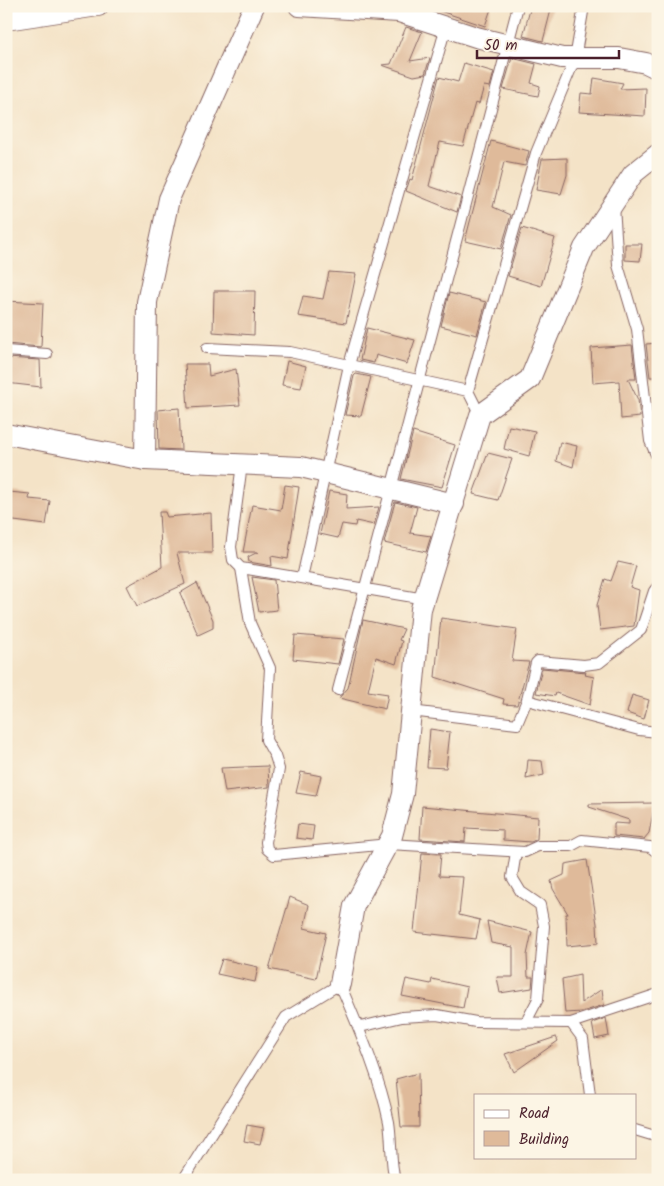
<svg xmlns="http://www.w3.org/2000/svg" width="664" height="1186" font-family="Kalam,sans-serif">
	<style>
		.building { fill: #dfba9a }
		.lines { fill: none; stroke-linecap: round; stroke-linejoin: round }
		.service-casing { stroke: #866462; stroke-width: 12 }
		.minor-casing { stroke: #866462; stroke-width: 22 }
		.service { stroke: #fff; stroke-width: 10 }
		.minor { stroke: #fff; stroke-width: 20 }
	</style>
	<rect width="100%" height="100%" fill="#fcf5e5"/>
	<filter id="ink" filterUnits="userSpaceOnUse"><feTurbulence type="fractalNoise" baseFrequency=".02" numOctaves="2"/><feDisplacementMap in="SourceGraphic" scale="10" xChannelSelector="R" yChannelSelector="G"/><feConvolveMatrix kernelMatrix="1 2 1 2 8 2 1 2 1" color-interpolation-filters="sRGB"/></filter>
	<filter id="wash" filterUnits="userSpaceOnUse"><feTurbulence type="fractalNoise" baseFrequency=".0096" numOctaves="4" result="noise"/><feDisplacementMap in="SourceGraphic" scale="20" xChannelSelector="R" yChannelSelector="G"/><feGaussianBlur stdDeviation="1.12" result="paint"/><feColorMatrix in="noise" values="0 0 0 0 0 0 0 0 0 0 0 0 0 0 0 0 0 1.4 0 .05"/><feComposite in="paint" operator="in"/></filter>
	<g filter="url(#wash)">
		<rect width="100%" height="100%" fill="#f4e3c7"/>
		<g id="blocks">
			<g class="building">
				<polygon points="435,6 492,6 485,26 434,9"/>
				<polygon points="531,6 552,6 543,41 523,36"/>
				<polygon points="406,27 422,32 410,61 430,58 425,74 414,76 382,65 391,64"/>
				<polygon points="512,58 536,64 531,83 540,86 538,96 503,89"/>
				<polygon points="464,63 494,72 490,87 484,86 479,104 475,103 463,146 440,142 429,186 461,197 457,212 406,191 410,179 412,180 439,77 458,82"/>
				<polygon points="594,78 623,83 620,89 646,88 645,116 579,112 581,93 592,94"/>
				<polygon points="491,141 529,151 525,166 504,162 493,207 511,215 501,249 465,241"/>
				<polygon points="567,158 567,175 561,194 536,190 542,159"/>
				<polygon points="522,228 555,238 541,286 508,276"/>
				<polygon points="625,244 642,244 640,261 625,260"/>
				<polygon points="329,272 356,274 346,323 298,316 303,296 323,299"/>
				<polygon points="214,291 255,291 254,335 213,332"/>
				<polygon points="449,293 486,302 477,335 441,326"/>
				<polygon points="6,301 43,303 41,347 6,344"/>
				<polygon points="367,328 415,340 407,364 376,355 374,363 360,360"/>
				<polygon points="658,343 658,377 650,377 646,344"/>
				<polygon points="632,345 636,379 628,379 638,400 640,417 621,419 619,381 593,383 591,348"/>
				<polygon points="6,358 40,360 41,387 6,383"/>
				<polygon points="287,361 306,366 301,388 282,385"/>
				<polygon points="185,364 208,364 209,376 236,369 240,405 188,408"/>
				<polygon points="356,374 371,377 361,416 345,415 354,376"/>
				<polygon points="179,408 181,450 159,449 158,410"/>
				<polygon points="509,426 535,431 529,456 504,449"/>
				<polygon points="413,432 455,445 442,487 401,479"/>
				<polygon points="560,442 577,446 573,467 556,461"/>
				<polygon points="488,453 512,459 498,500 473,494"/>
				<polygon points="285,485 299,487 288,559 271,556 272,566 249,562 248,557 258,552 243,552 252,505 281,510"/>
				<polygon points="329,491 347,494 346,509 379,507 374,525 356,521 355,526 342,524 338,538 320,534"/>
				<polygon points="9,492 30,494 29,499 50,501 46,525 6,520"/>
				<polygon points="395,502 417,507 410,533 431,536 426,552 384,543"/>
				<polygon points="159,512 165,512 167,517 211,513 212,553 177,553 185,584 137,606 127,586 162,567"/>
				<polygon points="618,562 636,566 630,587 639,590 634,626 600,630 597,605 605,579 611,581"/>
				<polygon points="252,577 274,580 277,610 259,612"/>
				<polygon points="197,583 213,620 213,628 198,635 180,593"/>
				<polygon points="441,618 517,629 512,661 529,662 517,705 503,704 504,699 435,677"/>
				<polygon points="363,620 404,629 399,640 402,641 396,664 376,657 368,691 388,694 385,709 339,698 348,688"/>
				<polygon points="295,635 344,639 338,664 293,659"/>
				<polygon points="542,668 586,672 585,675 594,677 590,705 556,693 555,696 536,693"/>
				<polygon points="632,695 649,700 644,719 627,713"/>
				<polygon points="430,729 450,732 446,768 427,767"/>
				<polygon points="528,760 542,761 544,775 526,779"/>
				<polygon points="268,766 269,787 225,792 221,768"/>
				<polygon points="301,772 321,776 316,796 296,793"/>
				<polygon points="655,803 649,833 644,839 614,836 614,823 629,824 629,820 589,807 589,804"/>
				<polygon points="422,806 538,817 537,839 531,842 503,840 503,830 466,828 465,842 420,839"/>
				<polygon points="298,824 314,826 312,840 296,838"/>
				<polygon points="422,853 441,854 439,876 463,877 459,915 480,920 476,939 414,932"/>
				<polygon points="587,860 597,924 598,943 567,946 566,914 568,914 553,889 551,881 564,875 565,864"/>
				<polygon points="290,897 309,905 304,928 326,933 316,979 269,969"/>
				<polygon points="487,921 532,932 527,955 528,977 533,977 532,988 500,993 497,977 513,977 513,947 491,943"/>
				<polygon points="222,959 258,967 255,982 217,974"/>
				<polygon points="580,975 581,1003 602,989 604,1005 582,1012 565,1013 562,979"/>
				<polygon points="406,979 431,984 432,979 467,987 463,1008 402,996"/>
				<polygon points="606,1018 609,1036 595,1039 592,1023"/>
				<polygon points="556,1037 558,1041 514,1072 505,1054"/>
				<polygon points="418,1073 419,1127 401,1127 396,1079"/>
				<polygon points="247,1125 264,1128 260,1144 244,1141"/>
			</g>
		</g>
	</g>
	<g filter="url(#ink)">
		<use href="#blocks" fill-opacity="0" stroke="#866462" stroke-width="1"/>
		<g class="lines">
			<g class="service-casing">
				<g id="service">
					<polyline points="614,206 618,265 637,329 650,441 658,459"/>
					<polyline points="207,348 290,352 468,391"/>
					<polyline points="6,351 47,354"/>
					<polyline points="480,415 468,391 536,153 575,59 584,6"/>
					<polyline points="242,464 231,547 233,560 241,568 425,599"/>
					<polyline points="241,568 250,623 270,668 266,740 275,756 279,769 266,842 267,849 274,855 389,844 525,852 538,846 571,846 582,840 650,847 658,853"/>
					<polyline points="302,578 349,365 446,27"/>
					<polyline points="338,690 518,6"/>
					<polyline points="527,700 536,663 538,661 584,665 599,663 641,630 654,591 658,586"/>
					<polyline points="411,711 517,724 527,700 639,730 658,732"/>
					<polyline points="516,852 512,877 521,892 540,905 544,926 538,999 526,1022"/>
					<polyline points="571,1023 583,1039 590,1095"/>
					<polyline points="360,1027 402,1017 437,1015 476,1022 571,1023 658,994"/>
					<polyline points="635,1130 658,1137"/>
					<path d="M183 1180 286 1017 340 984C359 1029 379 1074 389 1122 392 1141 390 1161 395 1180"/>
				</g>
			</g>
			<g class="minor-casing">
				<g id="minor">
					<polyline points="299,6 399,12 476,37 562,58 619,58 646,63 658,69"/>
					<polyline points="6,20 98,6"/>
					<polyline points="6,434 145,460 301,467 454,504"/>
					<polyline points="145,460 147,302 169,199 254,6"/>
					<polyline points="340,984 354,906 392,836 403,794 421,609 480,415 530,379 584,248 633,174 658,154"/>
				</g>
			</g>
			<use href="#service" class="service"/>
			<use href="#minor" class="minor"/>
		</g>
	</g>
	<rect width="664" height="1186" fill="none" stroke="#fcf5e5" stroke-width="25"/>
	<rect x="474" y="1094" width="162" height="65" fill="#fcf5e5" stroke="#b59f9b"/>
	<rect x="484" y="1110" width="25" height="8" fill="#ffffff" stroke="#b59f9b"/>
	<text x="519" y="1118" font-size="15" fill="#4a1f2b">Road</text>
	<rect x="484" y="1131" width="25" height="15" fill="#dfba9a" stroke="#b59f9b"/>
	<text x="519" y="1144" font-size="15" fill="#4a1f2b">Building</text>
	<path d="M477 50v8h142v-8" fill="none" stroke="#4a1f2b" stroke-width="2.5"/>
	<text x="484" y="50" font-size="15" fill="#4a1f2b" stroke="#fcf5e5" stroke-width="4" paint-order="stroke">50 m</text>
</svg>
